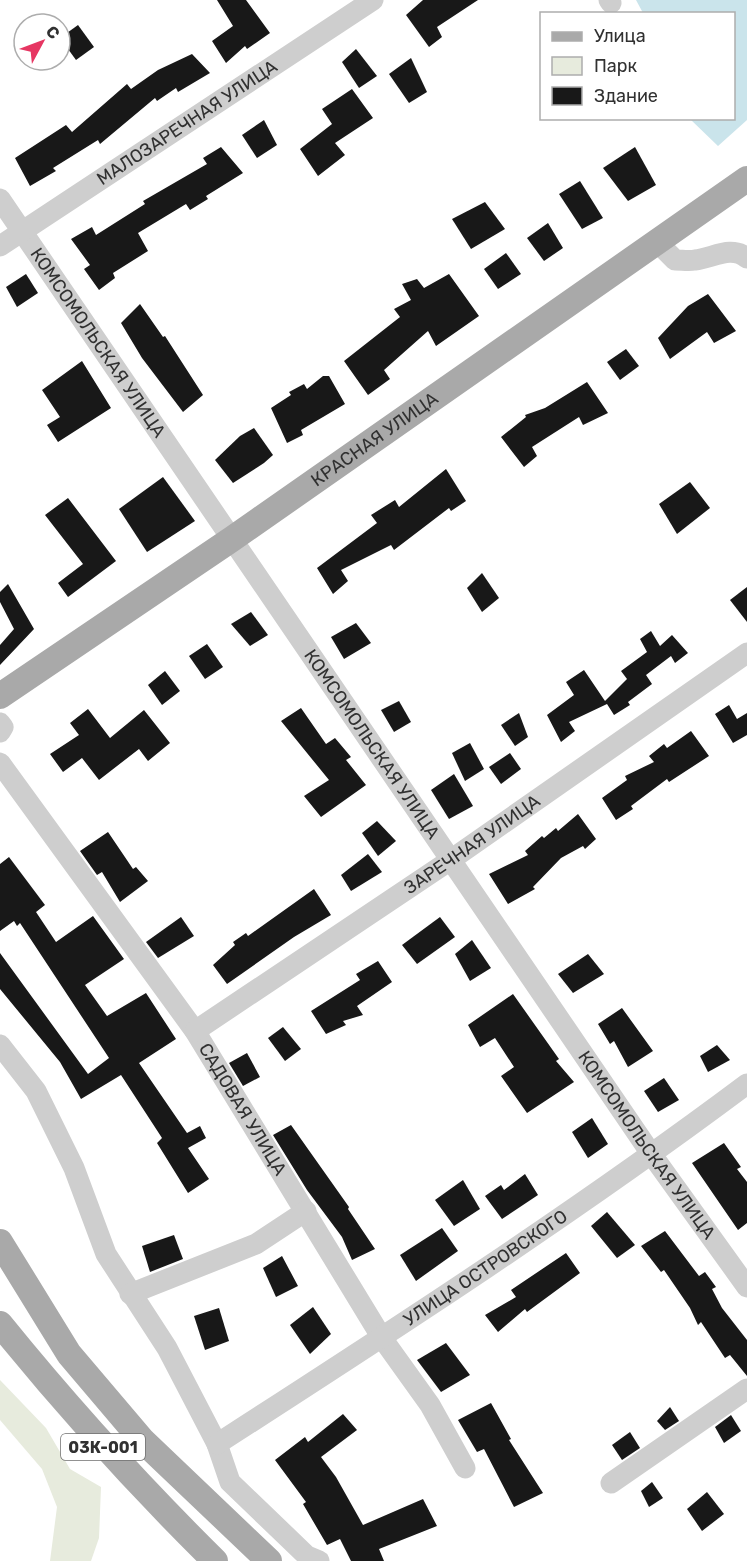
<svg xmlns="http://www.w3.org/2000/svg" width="747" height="1561" font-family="Rubik,sans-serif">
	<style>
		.green { fill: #e7ebdd }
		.water { fill: #cae4eb }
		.building { fill: #181818 }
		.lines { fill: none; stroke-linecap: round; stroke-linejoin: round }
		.minor { stroke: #cecece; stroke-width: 21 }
		.major { stroke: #a9a9a9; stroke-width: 26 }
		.labels { text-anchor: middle; stroke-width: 6; stroke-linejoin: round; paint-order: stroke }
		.shield { fill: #fff; stroke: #6f6f6f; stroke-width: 1.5 }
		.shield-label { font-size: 16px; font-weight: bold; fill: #313131 }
		.street-label { font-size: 18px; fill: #313131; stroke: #fff }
	</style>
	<rect width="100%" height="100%" fill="#fff"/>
	<polygon class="green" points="0,1380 46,1428 70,1469 101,1487 99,1538 91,1561 50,1561 57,1507 42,1469 0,1420"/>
	<polygon class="water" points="636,0 747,0 747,120 718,146 690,119 734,118 734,14 643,13"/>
	<g class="building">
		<polygon points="217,0 246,0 270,33 247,49 245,46 226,63 212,41 233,26"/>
		<polygon points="423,0 478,0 437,27 442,37 429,47 406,15"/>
		<polygon points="78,25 94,47 76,60 60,38"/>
		<polygon points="356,49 377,76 359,88 342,62"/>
		<polygon points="192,54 210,73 178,92 176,88 157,101 155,98 100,144 98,140 53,168 56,171 30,186 15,158 66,125 72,132 127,84 131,89 158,70"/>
		<polygon points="411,58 427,92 409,103 389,74"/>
		<polygon points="352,89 373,118 335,143 345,155 318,176 300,149 332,124 322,109"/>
		<polygon points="264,120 277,145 257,158 242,135"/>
		<polygon points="221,147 243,173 206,196 208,199 190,210 186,204 138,233 148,251 113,273 115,278 99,290 84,269 90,265 71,239 92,227 96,235 145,204 143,201 207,164 203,158"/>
		<polygon points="635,147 656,185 628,201 603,168"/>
		<polygon points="580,181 603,218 582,229 559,194"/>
		<polygon points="485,202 505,229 471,249 452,219"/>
		<polygon points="548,223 563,248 544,261 527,238"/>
		<polygon points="506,253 521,274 498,289 484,269"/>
		<polygon points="26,274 38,293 17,307 6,287"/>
		<polygon points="449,274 479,316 436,346 428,331 384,370 390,379 368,395 344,361 400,317 394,309 411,300 402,284 417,279 424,288"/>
		<polygon points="708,294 736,331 714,343 707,332 670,359 658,338 688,306"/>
		<polygon points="140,304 163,337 165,336 203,395 183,412 142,358 121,323"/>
		<polygon points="626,349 639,366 620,380 607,362"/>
		<polygon points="82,361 111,408 58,442 47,425 60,417 42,390"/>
		<polygon points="323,376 329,376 345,404 301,430 303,435 287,443 271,408 291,395 289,392 304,384 307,389"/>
		<polygon points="587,382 608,413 583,425 579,417 532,447 537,456 524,467 501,437 526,417 525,415 545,408"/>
		<polygon points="254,428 273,455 264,463 233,483 215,460 240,436"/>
		<polygon points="446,469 466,501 451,511 449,508 394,550 391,545 341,570 348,581 333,594 317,568 377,523 371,515 395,500 399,507"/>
		<polygon points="163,477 195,521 147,552 119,509"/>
		<polygon points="690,482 710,508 677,534 659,504"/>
		<polygon points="68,498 116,561 68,597 58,583 83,564 45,515"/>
		<polygon points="482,573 499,598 482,612 467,588"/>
		<polygon points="8,584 34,629 0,665 0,645 14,629 0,602 0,592"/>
		<polygon points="747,587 747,622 730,600"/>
		<polygon points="251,612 268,635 250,646 231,624"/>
		<polygon points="356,623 371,643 344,659 331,637"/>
		<polygon points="651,631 660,646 672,635 688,653 675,663 671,656 646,675 652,684 628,702 630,705 614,715 607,704 569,722 575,731 561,742 547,715 574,695 566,682 584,670 605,701 627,679 621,671 647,652 640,639"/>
		<polygon points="207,644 223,667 205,679 189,656"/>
		<polygon points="165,671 180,691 162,705 148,685"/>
		<polygon points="399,701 411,722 394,732 381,710"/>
		<polygon points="729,705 737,719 747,713 747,735 733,743 715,714"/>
		<polygon points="301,708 326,744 335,738 351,757 346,760 366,785 321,817 304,796 329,780 281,721"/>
		<polygon points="88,709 110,738 144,710 170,743 148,761 139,749 99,780 82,758 63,772 50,754 79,735 70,723"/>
		<polygon points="519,713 528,737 515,746 501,725"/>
		<polygon points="691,731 709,756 669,782 667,779 631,806 633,809 616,820 602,798 627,780 625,776 654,762 649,756 664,744 667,748"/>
		<polygon points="470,743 484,769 465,781 452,753"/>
		<polygon points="510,753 521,769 501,784 489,767"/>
		<polygon points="454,774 473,806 449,819 431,790"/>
		<polygon points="578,814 596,839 585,849 583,846 561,858 533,887 535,889 508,904 489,874 528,855 525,851 542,836 544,838 556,828 558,831"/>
		<polygon points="377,821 396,841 378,856 362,833"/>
		<polygon points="108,832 133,869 136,867 148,881 120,902 102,872 97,875 80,851"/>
		<polygon points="368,854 382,872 351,891 341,875"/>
		<polygon points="9,857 45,905 36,912 56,942 93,916 124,959 85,985 107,1016 146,993 176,1039 139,1063 187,1133 200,1126 206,1138 188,1148 209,1179 188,1193 157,1143 162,1138 121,1075 81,1099 60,1062 0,989 0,953 88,1074 109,1058 20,923 17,926 14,921 0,931 0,864"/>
		<polygon points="314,889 331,915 294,937 227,984 213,965 235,945 233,942 246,933 248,936"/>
		<polygon points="181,917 194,936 158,958 146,942"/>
		<polygon points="440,917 455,937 417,964 402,945"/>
		<polygon points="472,940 491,968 470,981 455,954"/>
		<polygon points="588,954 604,974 573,993 558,974"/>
		<polygon points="378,961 392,982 357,1006 363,1015 343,1021 346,1025 326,1034 311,1011 360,980 356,974"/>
		<polygon points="513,994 559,1059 556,1061 574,1082 527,1113 501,1076 514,1067 495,1038 480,1047 468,1025"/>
		<polygon points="622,1008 653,1051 628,1067 614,1041 610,1044 598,1024"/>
		<polygon points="283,1027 301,1049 285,1061 268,1038"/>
		<polygon points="717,1045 730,1060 708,1072 700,1056"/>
		<polygon points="247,1053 260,1077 243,1086 229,1063"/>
		<polygon points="664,1078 679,1100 658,1112 644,1091"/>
		<polygon points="592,1118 608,1144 588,1158 572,1132"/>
		<polygon points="291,1125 349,1207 348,1209 375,1249 352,1260 342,1237 307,1190 273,1135"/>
		<polygon points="724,1143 741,1167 737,1169 747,1182 747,1223 738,1230 692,1163"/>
		<polygon points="525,1174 538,1195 502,1219 485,1196 501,1185 504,1190"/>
		<polygon points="463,1180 480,1209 454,1226 435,1200"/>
		<polygon points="607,1212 635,1245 617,1258 591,1226"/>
		<polygon points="442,1228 458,1251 416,1281 400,1255"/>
		<polygon points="665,1231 699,1276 705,1272 716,1287 712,1289 722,1308 747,1340 747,1376 730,1355 725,1358 701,1322 698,1325 690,1308 664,1270 661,1272 641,1246"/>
		<polygon points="174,1235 183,1259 150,1272 142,1246"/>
		<polygon points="566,1253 580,1273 527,1312 525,1309 498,1332 485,1315 516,1297 511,1290"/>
		<polygon points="282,1256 298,1286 276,1297 263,1268"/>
		<polygon points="313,1307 331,1334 310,1354 290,1325"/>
		<polygon points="219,1308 229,1341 205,1350 194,1316"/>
		<polygon points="446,1343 470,1375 441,1392 417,1360"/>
		<polygon points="491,1403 511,1439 509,1440 543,1493 514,1507 484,1449 477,1452 458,1420"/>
		<polygon points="670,1407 679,1421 665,1430 657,1421"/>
		<polygon points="343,1414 357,1430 321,1457 336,1477 363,1525 423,1499 437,1526 379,1549 384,1561 351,1561 340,1539 327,1545 303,1504 306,1502 275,1460 305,1437 308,1442"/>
		<polygon points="731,1415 741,1431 724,1443 715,1427"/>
		<polygon points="630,1432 640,1448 622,1460 612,1445"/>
		<polygon points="652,1482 663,1498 649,1507 641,1491"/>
		<polygon points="707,1492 724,1514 702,1531 687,1509"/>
	</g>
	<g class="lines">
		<g class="minor">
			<polyline points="609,0 611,3"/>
			<path id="s1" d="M0 199 652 1155 747 1287"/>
			<path d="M658 243 675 260C682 260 689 261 695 260 713 258 731 245 747 258"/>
			<path id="s2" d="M0 246 373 0"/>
			<polyline points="0,723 3,727 0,732"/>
			<path id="s3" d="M0 763 195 1031 382 1338 430 1405 465 1468"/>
			<path id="s4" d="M195 1031 452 859 747 653"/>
			<polyline points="0,1045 36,1091 74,1168 106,1254 167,1348 217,1444 230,1482 307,1556 319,1561"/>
			<polyline points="130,1294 256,1244 306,1211"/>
			<path id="s5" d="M217 1444C397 1328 576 1212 747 1084"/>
			<polyline points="611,1483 747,1389"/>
		</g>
		<g class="major">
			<path id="s6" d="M0 696 232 539 747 179"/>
			<polyline points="0,1242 69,1354 142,1440 269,1561"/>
			<path d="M0 1324C68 1408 138 1485 215 1561"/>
		</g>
	</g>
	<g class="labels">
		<rect class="shield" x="61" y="1434" width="84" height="26" rx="4.5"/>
		<g class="shield-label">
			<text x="103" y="1453">03К-001</text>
		</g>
		<g class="street-label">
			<text dy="6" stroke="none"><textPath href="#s2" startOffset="224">МАЛОЗАРЕЧНАЯ УЛИЦА</textPath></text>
			<text dy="6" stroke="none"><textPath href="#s1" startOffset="174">КОМСОМОЛЬСКАЯ УЛИЦА</textPath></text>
			<text dy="6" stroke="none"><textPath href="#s6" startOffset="454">КРАСНАЯ УЛИЦА</textPath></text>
			<text dy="6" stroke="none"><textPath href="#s1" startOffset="660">КОМСОМОЛЬСКАЯ УЛИЦА</textPath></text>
			<text dy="6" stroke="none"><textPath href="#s4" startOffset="334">ЗАРЕЧНАЯ УЛИЦА</textPath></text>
			<text dy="6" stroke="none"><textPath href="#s3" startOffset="423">САДОВАЯ УЛИЦА</textPath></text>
			<text dy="6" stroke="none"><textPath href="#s1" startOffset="1146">КОМСОМОЛЬСКАЯ УЛИЦА</textPath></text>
			<text dy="6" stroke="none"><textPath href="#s5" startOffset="321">УЛИЦА ОСТРОВСКОГО</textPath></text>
		</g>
	</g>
	<rect x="540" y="12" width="195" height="108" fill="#ffffff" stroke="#adadad" stroke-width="1.5"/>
	<rect x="552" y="32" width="30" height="9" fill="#a9a9a9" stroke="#adadad" stroke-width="1.5"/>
	<text x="594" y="42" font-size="18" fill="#313131">Улица</text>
	<rect x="552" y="57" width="30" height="18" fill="#e7ebdd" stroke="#adadad" stroke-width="1.5"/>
	<text x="594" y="72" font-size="18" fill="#313131">Парк</text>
	<rect x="552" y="87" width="30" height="18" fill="#181818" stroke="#adadad" stroke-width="1.5"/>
	<text x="594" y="102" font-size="18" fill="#313131">Здание</text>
	<g transform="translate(42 42) rotate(49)"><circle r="28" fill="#ffffff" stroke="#adadad" stroke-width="1.5"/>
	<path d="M0-4.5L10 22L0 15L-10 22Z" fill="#e63662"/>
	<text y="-9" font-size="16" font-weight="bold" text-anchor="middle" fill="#313131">С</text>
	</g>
</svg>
